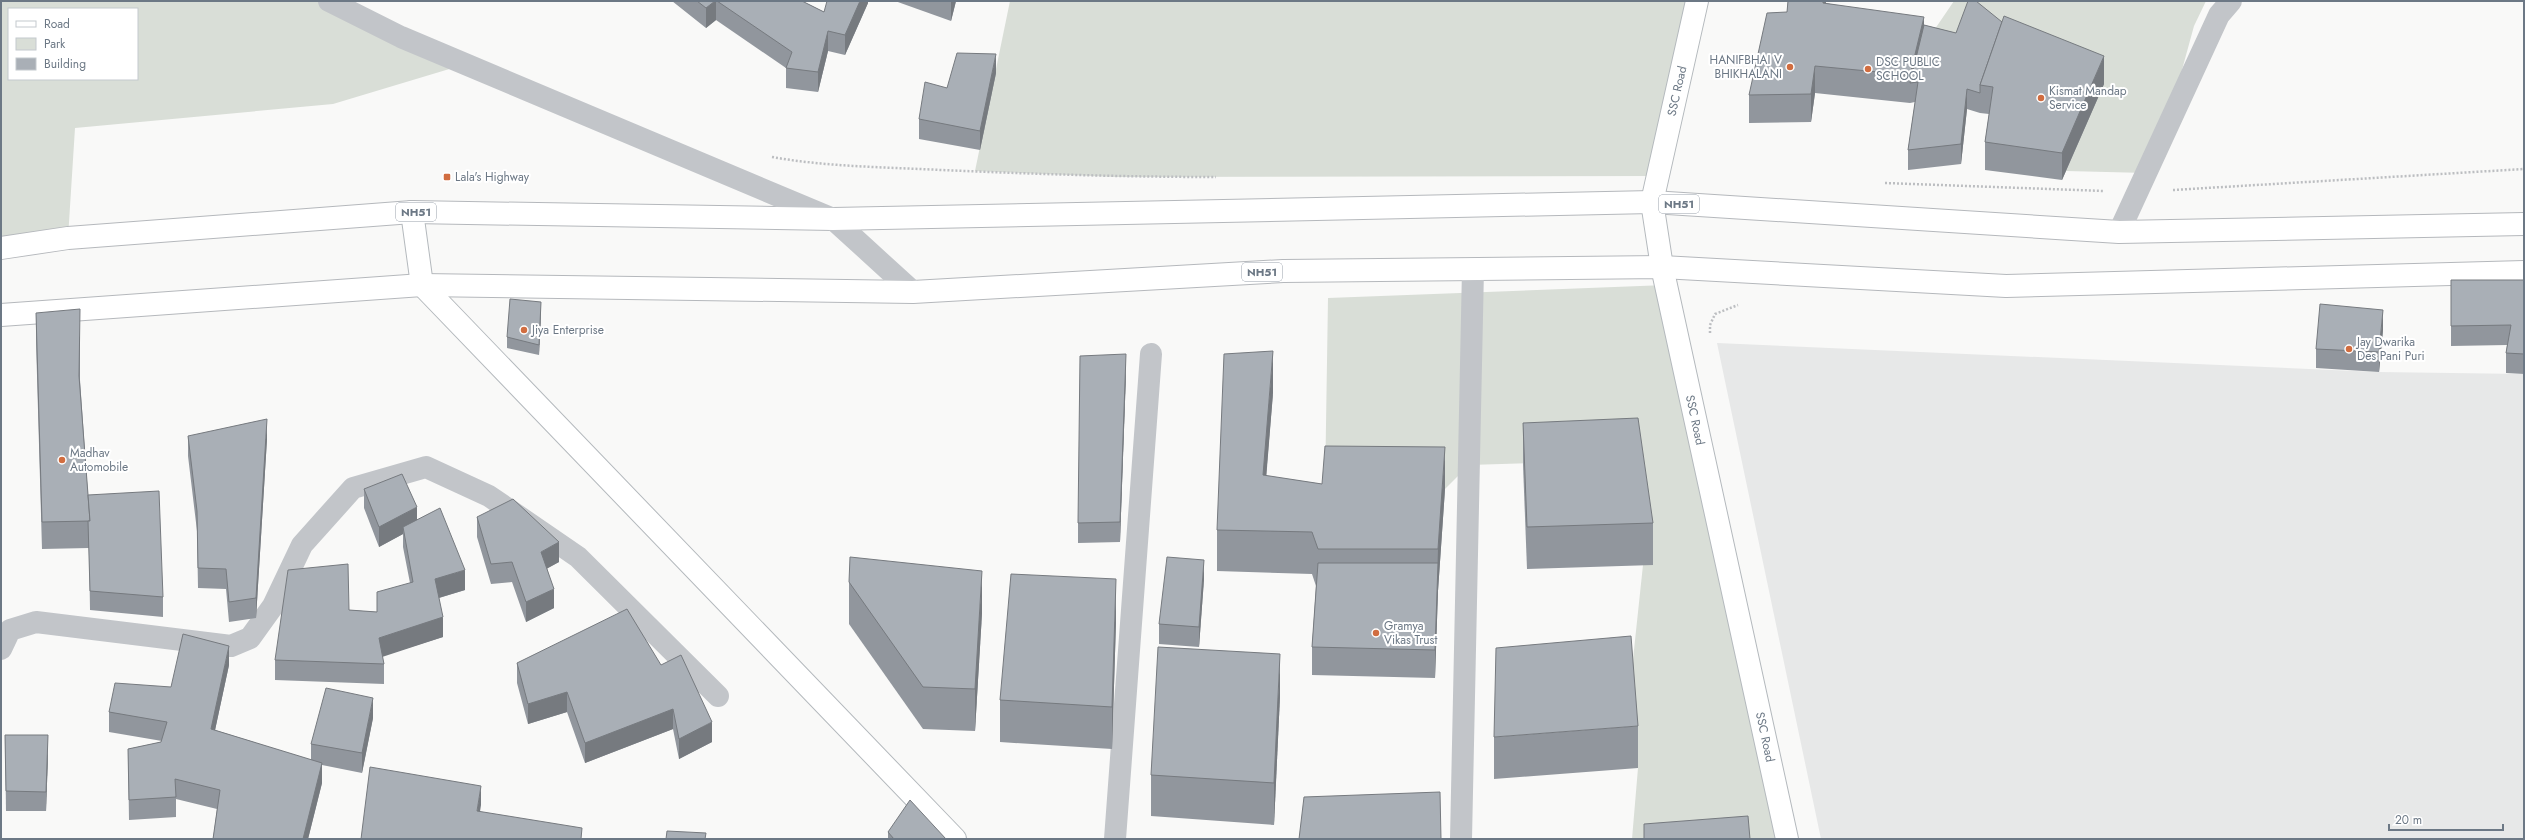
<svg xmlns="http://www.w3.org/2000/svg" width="2525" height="840" font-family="Jost,sans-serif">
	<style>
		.built { fill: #e7e8e8 }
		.green { fill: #d9ded7; fill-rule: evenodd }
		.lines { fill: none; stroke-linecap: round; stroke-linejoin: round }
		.secondary-casing { stroke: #b4b9bd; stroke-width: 24 }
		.trunk-casing { stroke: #b5b8bc; stroke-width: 24 }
		.path { stroke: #bcbec1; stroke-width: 2.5; stroke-dasharray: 2 2; stroke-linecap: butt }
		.minor { stroke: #c2c5c9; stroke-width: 22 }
		.tertiary { stroke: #c2c5c9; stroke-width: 22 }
		.secondary { stroke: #fff; stroke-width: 22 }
		.trunk { stroke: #fff; stroke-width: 22 }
		.wall { fill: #91969d }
		.shaded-wall { fill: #767a7f }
		.building { fill: #a9afb6; stroke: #767a7f }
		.poi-dot { fill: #d16d40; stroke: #fff; stroke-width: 1.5 }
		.labels { text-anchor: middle; stroke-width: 4; stroke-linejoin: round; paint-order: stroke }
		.shield { fill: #fff; stroke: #98a0aa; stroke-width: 1 }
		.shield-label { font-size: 11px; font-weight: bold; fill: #6c7885 }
		.poi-label { font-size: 12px; fill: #6c7885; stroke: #fff; text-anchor: start }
		.street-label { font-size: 12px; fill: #6c7885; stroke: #fff }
	</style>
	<rect width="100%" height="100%" fill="#f9f9f8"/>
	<polygon class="built" points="1717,343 2379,372 2524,374 2524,839 1821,839"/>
	<g class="green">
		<path d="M1 1H336L466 64 333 104 75 128 68 238 1 248ZM9 9H137V79H9Z"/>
		<polygon points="1010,1 1698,1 1659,176 1116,177 975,171"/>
		<polygon points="1954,1 2206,1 2194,26 2177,88 2147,173 2066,171 2103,84 1924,45"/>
		<polygon points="1666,285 1787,839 1632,839 1638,768 1631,678 1643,565 1638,460 1469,465 1445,489 1325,488 1328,298"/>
	</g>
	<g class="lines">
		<g class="secondary-casing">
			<g id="secondary">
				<polyline points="1697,1 1652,202 1662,267 1787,839"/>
				<polyline points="412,212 422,285 955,839"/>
			</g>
		</g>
		<g class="trunk-casing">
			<g id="trunk">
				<polyline points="1,248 68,238 412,212 833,219 1652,202 2119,232 2524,224"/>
				<polyline points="1,315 422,285 913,292 1283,271 1662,267 2006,286 2524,272"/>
			</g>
		</g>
		<g class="path">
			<path d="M772 157C828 167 885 167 941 170 1033 174 1124 177 1216 177"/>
			<polyline points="1885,183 2104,191"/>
			<polyline points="2173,190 2524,169"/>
			<polyline points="1710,333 1710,325 1715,314 1738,305"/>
		</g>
		<g class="minor">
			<polyline points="2119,232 2219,15 2231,1"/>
			<polyline points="1,649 10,630 36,622 231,646 250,638 273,606 302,545 353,488 426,467 489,496 578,557 718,696"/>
			<polyline points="1115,839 1151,354"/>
			<polyline points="1461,839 1473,269"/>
		</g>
		<polyline class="tertiary" points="329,1 401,37 833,219 913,292"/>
		<use href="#secondary" class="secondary"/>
		<use href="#trunk" class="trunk"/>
	</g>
	<g class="wall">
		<polygon points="672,1 802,1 824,12 868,1 868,3 845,55 828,51 818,92 786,88 786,68 716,20 706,28"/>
		<polygon points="895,1 956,1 951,21"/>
		<polygon points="1788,1 1826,1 1826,3 1924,25 1956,33 2002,22 2104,84 2062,180 1985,170 1985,142 1989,114 1980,113 1967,109 1961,164 1908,170 1908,150 1915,102 1910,103 1815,93 1811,122 1749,123 1749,95 1787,12"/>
		<polygon points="996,73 980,150 919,139 919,119 947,88"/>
		<polygon points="2451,280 2524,280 2524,374 2506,373 2506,353 2507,345 2451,346"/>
		<polygon points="541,312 539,355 507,348 507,337"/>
		<polygon points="36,313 80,337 80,380 88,495 163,597 163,617 90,610 89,548 42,549 36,341"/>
		<polygon points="2383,330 2379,372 2316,368 2316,349"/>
		<polygon points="1126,373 1120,542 1078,543 1078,523"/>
		<polygon points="1273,393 1266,476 1322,484 1445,489 1438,591 1435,678 1312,675 1312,647 1316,586 1312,574 1217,571 1217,530"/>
		<polygon points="1523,423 1653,523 1653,565 1527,569 1523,465"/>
		<polygon points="188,436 267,439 256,618 229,622 226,589 198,588 197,531 188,456"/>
		<polygon points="364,489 417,520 465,590 439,598 443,637 382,656 384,664 384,684 275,680 275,660 349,610 377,612 410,583 403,547 403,534 379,547 364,508"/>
		<polygon points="477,517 559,562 547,568 554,608 526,622 512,582 491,584 477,537"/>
		<polygon points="1204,579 1199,647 1159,644 1159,624"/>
		<polygon points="849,582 982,613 975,731 923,729 849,624"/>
		<polygon points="1116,621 1112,749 1000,742 1000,700"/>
		<polygon points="517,663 661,665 712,742 679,759 673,729 585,763 567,712 528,724 517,683"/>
		<polygon points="229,665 215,730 311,760 311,744 373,718 362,773 322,765 322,783 308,839 213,839 217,809 176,799 176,817 129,820 128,749 161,742 162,741 109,732 109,712 171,687"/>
		<polygon points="1280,696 1274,825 1151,816 1151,775"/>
		<polygon points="1638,726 1638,768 1494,779 1494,737"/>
		<polygon points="5,735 48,755 46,811 6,811"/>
		<polygon points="888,832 946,839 888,839"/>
	</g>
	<g class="shaded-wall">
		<polygon points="715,1 716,1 716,20 706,28 706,8"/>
		<polygon points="860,1 868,1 868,3 845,55 845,35"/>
		<polygon points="951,1 956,1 951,21"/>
		<polygon points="1823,1 1826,1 1823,31"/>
		<polygon points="1924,17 1924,45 1910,83 1910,75"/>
		<polygon points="828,31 828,51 818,92 818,72"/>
		<polygon points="996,54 996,73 980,150 980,131"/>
		<polygon points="2104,56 2104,84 2062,180 2062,153"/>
		<polygon points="1815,66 1815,93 1811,122 1811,94"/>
		<polygon points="1967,89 1967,109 1961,164 1961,144"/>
		<polygon points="541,302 541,312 539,355 539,345"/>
		<polygon points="2383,310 2383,330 2379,372 2379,352"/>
		<polygon points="1273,351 1273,393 1263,517 1263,475"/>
		<polygon points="1126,354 1126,373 1120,542 1120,522"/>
		<polygon points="267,419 267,439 256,618 256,598"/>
		<polygon points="1445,447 1445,489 1438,591 1435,678 1435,650 1438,549"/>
		<polygon points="417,507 417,527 403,527 403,534 379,547 379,527"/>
		<polygon points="559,542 559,562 541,572 541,552"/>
		<polygon points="1204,560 1204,579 1199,647 1199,627"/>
		<polygon points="465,570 465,590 435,599 435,579"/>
		<polygon points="982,571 982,613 975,731 975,689"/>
		<polygon points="1116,579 1116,621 1112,749 1112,707"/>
		<polygon points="554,589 554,608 526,622 526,602"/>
		<polygon points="443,617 443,637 379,658 379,638"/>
		<polygon points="229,646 229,665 211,749 211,729"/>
		<polygon points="1280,654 1280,696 1274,825 1274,783"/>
		<polygon points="567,692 567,712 528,724 528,704"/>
		<polygon points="373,698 373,718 362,773 362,753"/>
		<polygon points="673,709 673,729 585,763 585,743"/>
		<polygon points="712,722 712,742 679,759 679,739"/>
		<polygon points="48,735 48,755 46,811 46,792"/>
		<polygon points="322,763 322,783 308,839 303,839"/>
		<polygon points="481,786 481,805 477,831 477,811"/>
	</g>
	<g class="building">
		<polygon points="697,1 715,1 706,8"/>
		<polygon points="717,1 802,1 824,12 827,1 860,1 845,35 828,31 818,72 786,68 792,52"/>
		<polygon points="1788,1 1823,1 1823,3 1924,17 1910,75 1815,66 1811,94 1749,95 1767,13 1787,12"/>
		<polygon points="1968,1 1976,1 2002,22 1980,85 1980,93 1967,89 1961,144 1908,150 1918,82 1910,83 1924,25 1956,33"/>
		<polygon points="2004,16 2104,56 2062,153 1985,142 1993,87 1980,85"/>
		<polygon points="957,53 996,54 980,131 919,119 925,82 947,88"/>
		<polygon points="2451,280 2524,280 2524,354 2506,353 2511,325 2451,326"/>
		<polygon points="510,299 541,302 539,345 507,337"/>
		<polygon points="2320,304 2383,310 2379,352 2316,349"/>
		<polygon points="80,309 79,376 90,521 42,522 36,313"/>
		<polygon points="1273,351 1263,475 1322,484 1325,446 1445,447 1438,549 1318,549 1312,532 1217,530 1224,354"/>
		<polygon points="1126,354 1120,522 1078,523 1080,356"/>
		<polygon points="1638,418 1653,523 1527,527 1523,423"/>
		<polygon points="267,419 256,598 229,602 226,569 198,568 197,511 188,436"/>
		<polygon points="402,474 417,507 379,527 364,489"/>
		<polygon points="159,491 163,597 90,591 88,521 90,521 88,495"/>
		<polygon points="513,499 559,542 541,552 554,589 526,602 512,562 491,564 477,517"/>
		<polygon points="440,508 465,570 435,579 443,617 379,638 384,664 275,660 288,570 348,564 349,610 377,612 377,592 413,582 403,527"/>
		<polygon points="850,557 982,571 975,689 923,687 849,582"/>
		<polygon points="1167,557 1204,560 1199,627 1159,624"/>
		<polygon points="1318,563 1438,563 1435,650 1312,647"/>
		<polygon points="1011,574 1116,579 1112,707 1000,700"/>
		<polygon points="627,609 661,665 681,655 712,722 679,739 673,709 585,743 567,692 528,704 517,663"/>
		<polygon points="183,634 229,646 211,729 322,763 303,839 213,839 220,790 175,779 176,797 129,800 128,749 161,742 167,722 109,712 115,683 171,687"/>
		<polygon points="1631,636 1638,726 1494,737 1496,648"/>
		<polygon points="1158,647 1280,654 1274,783 1151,775"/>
		<polygon points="326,688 373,698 362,753 311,744"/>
		<polygon points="5,735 48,735 46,792 6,791"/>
		<polygon points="370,767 481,786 477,811 582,828 581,839 361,839"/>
		<polygon points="1440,792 1441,839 1299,839 1304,797"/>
		<polygon points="910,800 946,839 894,839 888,832"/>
		<polygon points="1748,816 1750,839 1644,839 1644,824"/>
		<polygon points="667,831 706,833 705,839 666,839"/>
	</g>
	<g class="poi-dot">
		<circle cx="1790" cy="67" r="4"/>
		<circle cx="1868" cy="69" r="4"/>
		<circle cx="2041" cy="98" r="4"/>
		<rect x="443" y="173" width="8" height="8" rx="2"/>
		<circle cx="524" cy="330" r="4"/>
		<circle cx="2349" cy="349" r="4"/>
		<circle cx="62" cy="460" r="4"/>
		<circle cx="1376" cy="633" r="4"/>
	</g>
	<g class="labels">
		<g class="shield">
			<rect x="1659" y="195" width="40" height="18" rx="3"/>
			<rect x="396" y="203" width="40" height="18" rx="3"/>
			<rect x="1242" y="263" width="40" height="18" rx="3"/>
		</g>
		<g class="shield-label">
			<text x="1679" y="208">NH51</text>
			<text x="416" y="216">NH51</text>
			<text x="1262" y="276">NH51</text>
		</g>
		<g class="poi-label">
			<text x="1782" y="64" text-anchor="end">HANIFBHAI V<tspan x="1782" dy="14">BHIKHALANI</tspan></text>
			<text x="1876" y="66">DSC PUBLIC<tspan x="1876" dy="14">SCHOOL</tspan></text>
			<text x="2049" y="95">Kismat Mandap<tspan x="2049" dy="14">Service</tspan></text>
			<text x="455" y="181">Lala's Highway</text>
			<text x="532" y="334">Jiya Enterprise</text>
			<text x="2357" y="346">Jay Dwarika<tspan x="2357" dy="14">Des Pani Puri</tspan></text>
			<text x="70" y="457">Madhav<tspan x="70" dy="14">Automobile</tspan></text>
			<text x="1384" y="630">Gramya<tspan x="1384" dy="14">Vikas Trust</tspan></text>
		</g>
		<g class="street-label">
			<text transform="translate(1677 91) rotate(-77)" y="4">SSC Road</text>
			<text transform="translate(1695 420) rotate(78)" y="4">SSC Road</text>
			<text transform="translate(1765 737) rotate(78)" y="4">SSC Road</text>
		</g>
	</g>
	<rect width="2525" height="840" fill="none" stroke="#6c7885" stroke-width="4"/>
	<rect x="8" y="8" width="130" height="72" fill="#ffffff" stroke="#c4c9ce"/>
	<rect x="16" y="21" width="20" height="6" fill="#ffffff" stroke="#c4c9ce"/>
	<text x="44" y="28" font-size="12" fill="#6c7885">Road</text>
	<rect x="16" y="38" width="20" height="12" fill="#d9ded7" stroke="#c4c9ce"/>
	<text x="44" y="48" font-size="12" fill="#6c7885">Park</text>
	<rect x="16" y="58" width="20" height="12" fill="#a9afb6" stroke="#c4c9ce"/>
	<text x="44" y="68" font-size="12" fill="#6c7885">Building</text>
	<path d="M2389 824v6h114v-6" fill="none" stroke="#6c7885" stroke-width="2"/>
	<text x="2395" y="824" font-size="12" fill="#6c7885" stroke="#ffffff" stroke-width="3" paint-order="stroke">20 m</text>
</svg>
